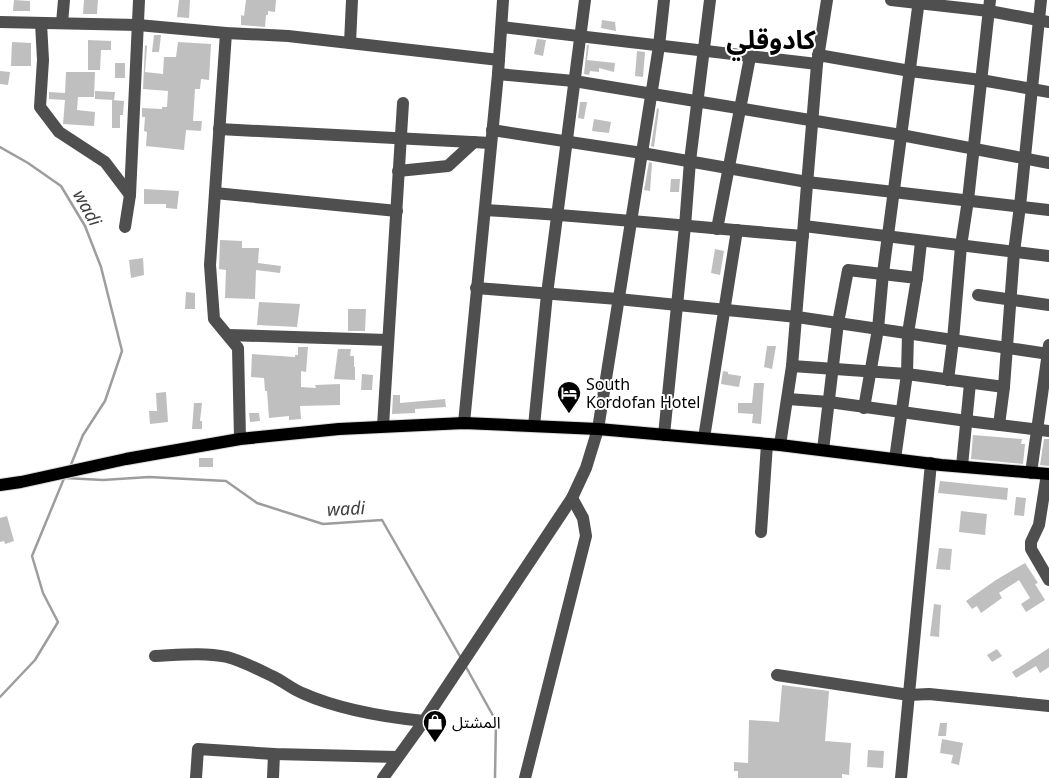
<svg xmlns="http://www.w3.org/2000/svg" width="1049" height="778" font-family="'Noto Sans','Noto Sans Arabic',sans-serif">
	<style>
		.lines { fill: none; stroke-linecap: round; stroke-linejoin: round }
		.stream { stroke: #9d9d9d; stroke-width: 2.5 }
		.building { fill: #bfbfbf }
		.major-casing { stroke: #dbdbdb; stroke-width: 14 }
		.minor { stroke: #4f4f4f; stroke-width: 12 }
		.major { stroke: #000; stroke-width: 12 }
		.labels { text-anchor: middle; stroke-width: 4; stroke-linejoin: round; paint-order: stroke }
		.poi-label { font-size: 16px; fill: #000; stroke: #fff; text-anchor: start }
		.water-label { font-size: 18px; font-style: italic; fill: #3e3e3e; stroke: #fff }
		.town-label { font-size: 26px; font-weight: bold; fill: #000; stroke: #fff }
	</style>
	<rect width="100%" height="100%" fill="#fff"/>
	<g class="lines">
		<g class="stream">
			<polyline points="0,147 28,163 61,186 85,226 101,267 122,351 105,401 83,435 70,467"/>
			<polyline points="65,478 103,480 149,477 226,481 257,503 323,524 382,520 461,658"/>
			<polyline points="466,667 496,721 495,778"/>
			<polyline points="0,697 35,660 58,622 43,593 32,556 65,476"/>
		</g>
	</g>
	<g class="building">
		<polygon points="14,0 30,1 30,11 13,11"/>
		<polygon points="84,0 98,0 97,14 83,14"/>
		<polygon points="179,0 190,0 189,18 177,17"/>
		<polygon points="246,0 276,0 275,12 268,11 268,15 266,15 265,27 241,25 241,15 244,16"/>
		<polygon points="602,20 615,22 616,31 601,28"/>
		<polygon points="154,35 161,35 159,52 152,52"/>
		<polygon points="537,39 546,40 543,56 534,54"/>
		<polygon points="88,40 111,41 111,50 101,50 100,70 88,70"/>
		<polygon points="12,42 31,43 31,66 11,66"/>
		<polygon points="178,42 211,44 209,80 201,79 200,89 195,89 193,121 202,121 201,131 186,130 184,150 146,146 147,132 144,131 145,117 142,117 142,108 162,109 162,107 167,107 168,91 143,89 145,45 147,46 145,72 163,74 164,57 176,57"/>
		<polygon points="587,45 589,45 587,60 615,63 614,72 599,68 599,72 590,71 589,75 584,74"/>
		<polygon points="637,51 645,52 643,77 635,76"/>
		<rect x="115" y="63" width="10" height="15"/>
		<polygon points="0,71 10,72 8,85 0,84"/>
		<polygon points="66,72 95,72 94,97 78,97 77,110 95,112 94,126 63,124 65,100 49,99 49,92 65,93"/>
		<polygon points="95,91 115,92 114,100 95,99"/>
		<polygon points="112,100 124,101 123,115 120,115 120,128 112,128"/>
		<polygon points="580,102 587,102 584,119 578,118"/>
		<polygon points="657,108 659,109 654,147 651,146"/>
		<polygon points="594,119 611,122 609,133 592,131"/>
		<polygon points="649,162 652,163 650,191 644,190"/>
		<polygon points="671,179 680,179 679,192 670,192"/>
		<polygon points="144,189 179,191 177,209 166,208 166,204 144,204"/>
		<polygon points="220,240 242,241 242,248 259,248 258,263 281,266 280,273 256,270 255,299 225,298 226,270 219,269"/>
		<polygon points="715,249 724,251 720,275 711,273"/>
		<polygon points="143,258 144,275 131,278 129,260"/>
		<polygon points="186,292 195,293 195,309 185,309"/>
		<polygon points="259,302 300,304 297,327 257,325"/>
		<polygon points="348,309 366,309 365,331 348,331"/>
		<polygon points="767,346 776,346 772,369 764,367"/>
		<polygon points="298,347 308,347 306,372 301,371 301,387 316,388 315,385 340,384 340,405 300,406 301,419 289,420 289,416 269,418 267,391 265,391 264,378 251,377 252,354 295,357 295,355 298,355"/>
		<polygon points="338,349 351,349 350,356 354,356 354,367 355,367 355,380 334,379"/>
		<polygon points="723,371 728,372 728,374 741,376 739,387 721,384"/>
		<polygon points="362,374 373,375 372,390 361,390"/>
		<polygon points="754,383 764,383 761,424 752,423 753,414 738,413 738,403 752,403"/>
		<polygon points="166,392 168,422 150,424 149,411 157,411 156,393"/>
		<polygon points="393,395 400,395 400,403 445,399 446,407 415,409 415,413 392,414"/>
		<polygon points="194,403 202,403 200,421 202,421 202,429 192,429"/>
		<polygon points="249,413 259,413 260,421 250,422"/>
		<polygon points="973,435 1022,439 1021,444 1025,444 1023,464 971,459"/>
		<polygon points="1044,439 1049,439 1049,466 1040,465"/>
		<rect x="199" y="458" width="14" height="9"/>
		<polygon points="940,481 1008,488 1007,500 938,493"/>
		<polygon points="1016,497 1026,498 1024,516 1014,515"/>
		<polygon points="961,511 987,514 985,535 959,532"/>
		<polygon points="7,516 14,541 5,544 4,541 0,542 0,518"/>
		<polygon points="939,548 952,549 950,570 936,569"/>
		<polygon points="1025,563 1038,583 1035,584 1045,600 1026,612 1021,604 1030,598 1019,580 999,593 1002,598 981,613 977,606 972,609 966,601 996,580"/>
		<polygon points="934,604 941,605 939,637 930,636"/>
		<polygon points="1049,648 1049,667 1040,673 1036,666 1016,678 1012,672"/>
		<polygon points="997,649 1002,656 992,662 987,655"/>
		<polygon points="782,685 829,691 825,741 851,743 849,775 842,774 842,778 738,778 738,771 734,771 734,762 748,763 749,720 779,722"/>
		<polygon points="940,723 947,723 946,736 938,736"/>
		<polygon points="942,739 963,743 959,765 951,763 953,755 940,753"/>
		<polygon points="868,750 884,751 883,768 867,767"/>
	</g>
	<g class="lines">
		<g class="major-casing">
			<polyline id="major" points="0,485 21,482 126,459 240,439 339,429 464,423 598,429 780,445 941,465 1049,474"/>
		</g>
		<g class="minor">
			<polyline points="891,0 989,11 1049,22"/>
			<polyline points="0,22 138,25 226,33 288,36 499,60"/>
			<polyline points="41,23 43,60 40,107 59,132 105,162 130,195"/>
			<polyline points="62,23 64,0"/>
			<polyline points="502,27 817,64"/>
			<polyline points="226,33 210,265 214,319 238,348 240,439"/>
			<polyline points="350,43 352,0"/>
			<polyline points="818,55 910,71 981,80 1049,92"/>
			<polyline points="498,74 574,81 901,135 1049,163"/>
			<polyline points="219,129 491,143"/>
			<polyline points="492,130 642,153 807,182 1049,210"/>
			<polyline points="398,171 448,166 474,142"/>
			<polyline points="215,193 397,211"/>
			<path d="M485 210C591 216 697 227 803 236"/>
			<polyline points="804,226 1049,256"/>
			<polyline points="125,227 130,195 139,0"/>
			<polyline points="717,229 750,57"/>
			<polyline points="917,278 921,242"/>
			<polyline points="476,288 618,299 797,317 1049,354"/>
			<polyline points="978,295 1049,305"/>
			<polyline points="228,335 388,340"/>
			<polyline points="792,366 907,374 1004,387"/>
			<polyline points="948,380 953,340 961,246 968,200 990,0"/>
			<polyline points="788,399 829,402 967,421 1049,431"/>
			<polyline points="864,408 878,329 883,273 919,0"/>
			<polyline points="464,423 498,74 503,0"/>
			<polyline points="999,425 1004,387 1014,252 1020,206 1041,0"/>
			<polyline points="383,426 403,103"/>
			<polyline points="534,426 547,294 585,0"/>
			<polyline points="664,435 685,226 690,161 710,0"/>
			<polyline points="704,438 737,230"/>
			<polyline points="780,445 792,366 817,64 827,0"/>
			<polyline points="823,450 838,323 848,270 917,278 908,333 907,374 895,459"/>
			<polyline points="962,466 970,383"/>
			<polyline points="1031,473 1049,345"/>
			<polyline points="1047,474 1039,525 1031,542 1031,549 1049,580"/>
			<polyline points="761,532 767,444"/>
			<path d="M155 656C178 655 203 652 227 657 242 661 258 669 272 676 283 681 292 689 302 693 340 710 383 717 424 721"/>
			<polyline points="777,675 909,695 929,694 1049,706"/>
			<polyline points="196,778 198,749 274,754 397,757"/>
			<polyline points="273,778 274,754"/>
			<polyline points="383,778 424,721 572,498 586,468 598,429 659,46 664,0"/>
			<polyline points="525,778 586,536 583,518 572,498"/>
			<polyline points="901,778 931,463"/>
		</g>
		<use href="#major" class="major"/>
	</g>
	<defs>
		<g id="hotel-pin" transform="scale(1.25)"><path d="M0 17L-7.5 6A9.5 9.5 0 1 1 7.5 6Z" fill="#000" stroke="#fff"/><path d="M-6-4.5h1.5V1H6V5H4.5V3h-9V5H-6ZM-4 0a1.8 1.8 0 1 1 3.6 0ZM.5 0V-2.5h3Q6-2.5 6 0Z" fill="#fff"/></g>
		<g id="shop-pin" transform="scale(1.25)"><path d="M0 17L-7.5 6A9.5 9.5 0 1 1 7.5 6Z" fill="#000" stroke="#fff"/><path d="M-5-2.5h2.3a2.7 3.5 0 0 1 5.4 0H5L5.5 6h-11ZM-1.5-2.5h3a1.5 2.3 0 0 0-3 0Z" fill="#fff"/></g>
	</defs>
	<g fill-rule="evenodd">
		<use href="#hotel-pin" x="569" y="393"/>
		<use href="#shop-pin" x="435" y="722"/>
	</g>
	<g class="labels">
		<g class="poi-label">
			<text x="586" y="390">South<tspan x="586" dy="18">Kordofan Hotel</tspan></text>
			<text x="452" y="728">المشتل</text>
		</g>
		<g class="water-label">
			<text transform="translate(87 208) rotate(61)" y="6">wadi</text>
			<text transform="translate(346 509) rotate(-3)" y="6">wadi</text>
		</g>
		<g class="town-label">
			<text x="771" y="49">كادوقلي</text>
		</g>
	</g>
</svg>
